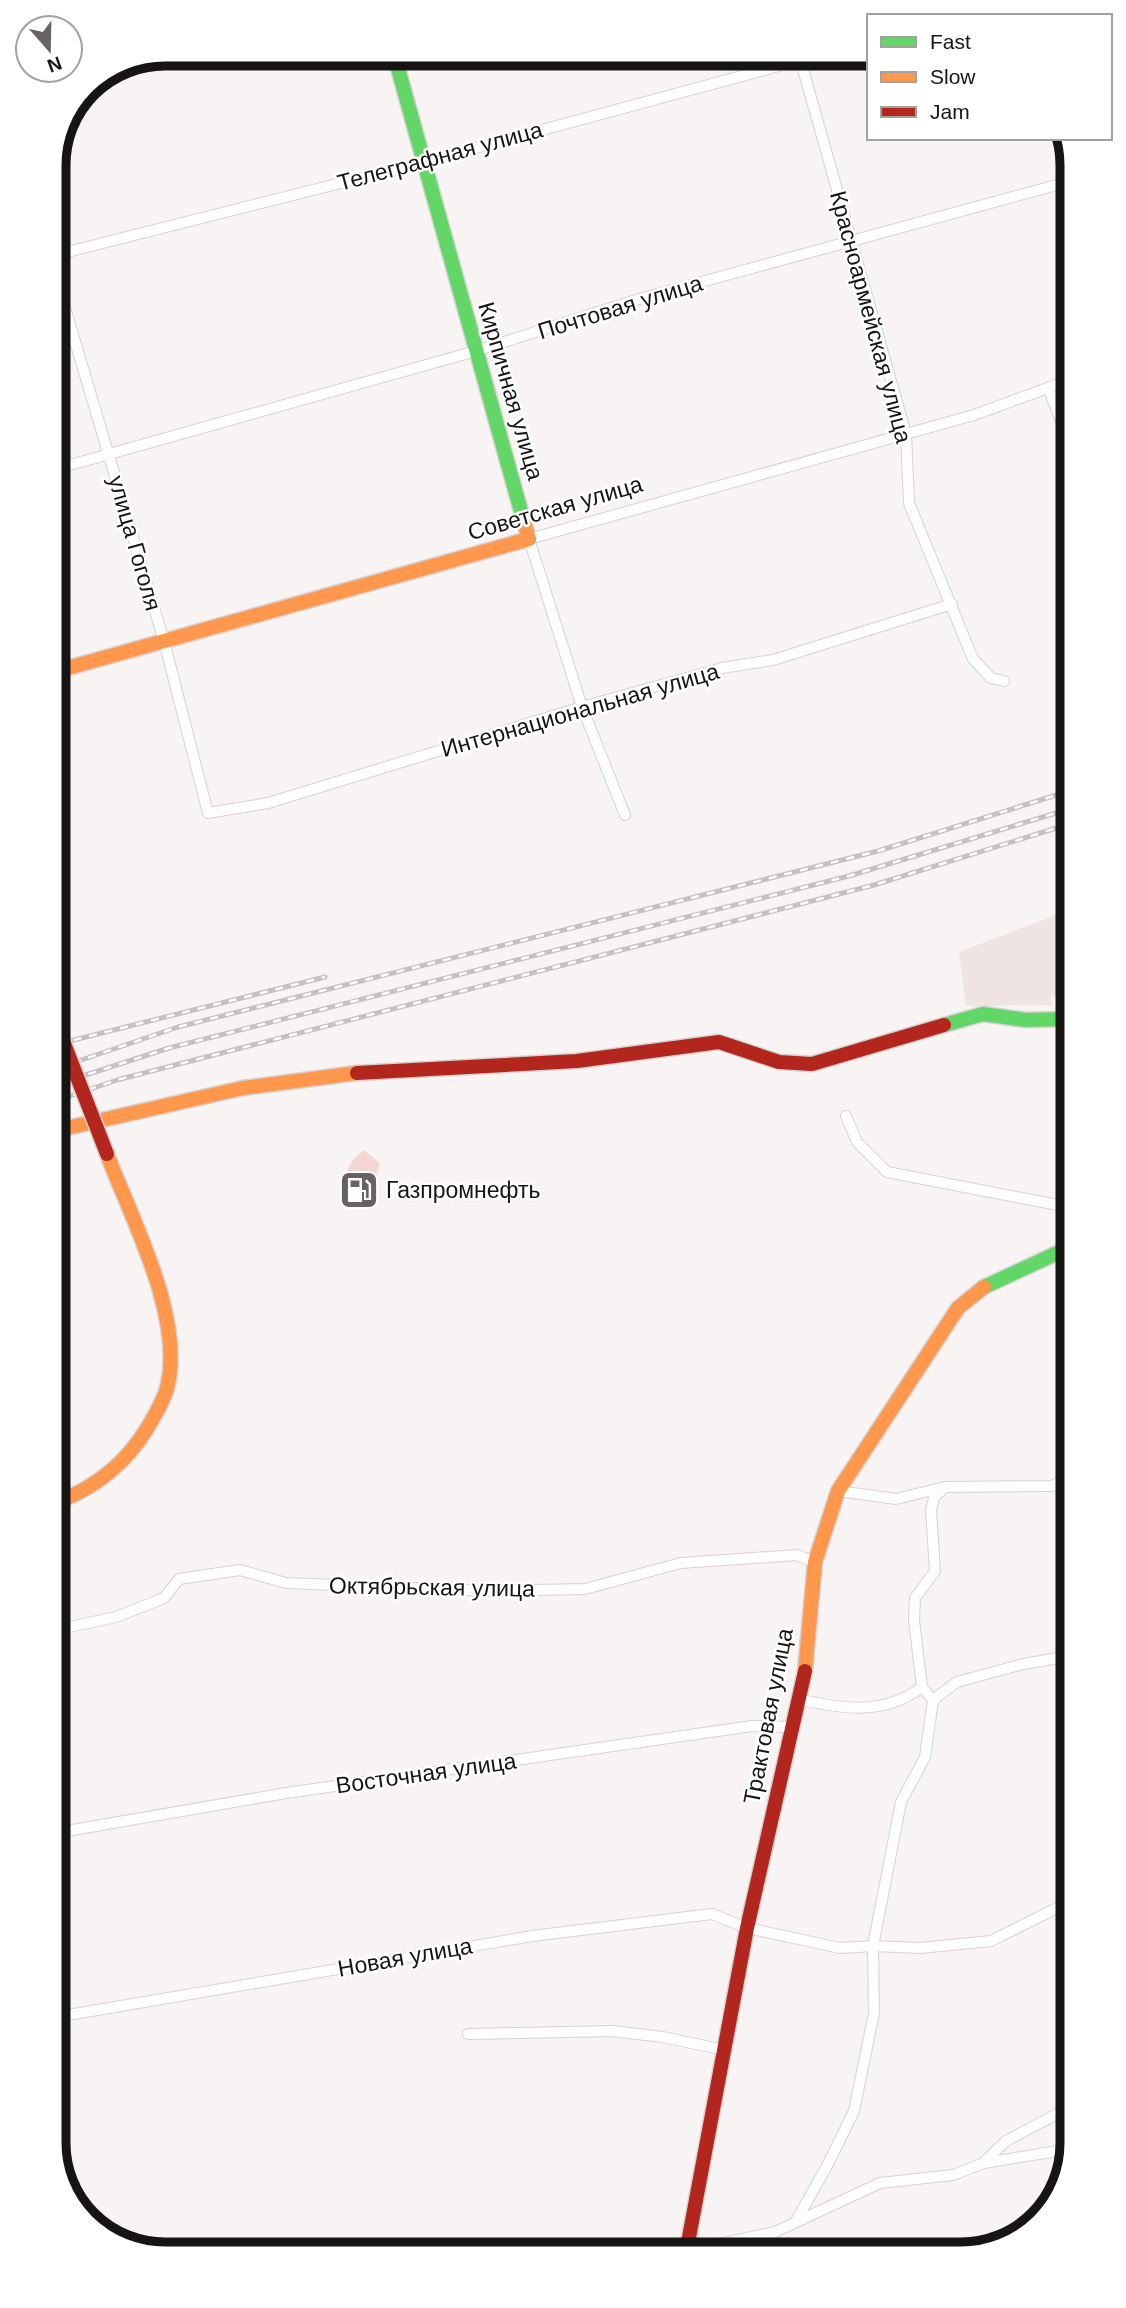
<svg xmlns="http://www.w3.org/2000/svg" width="1126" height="2308" font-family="Helvetica,sans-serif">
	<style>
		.built { fill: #efe3e3 }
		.green { fill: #f4d6d5 }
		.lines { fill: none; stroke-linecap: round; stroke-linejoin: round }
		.street-casing { stroke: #d6d2d2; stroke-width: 12 }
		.fast-casing { stroke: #d6d2d2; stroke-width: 17 }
		.slow-casing { stroke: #d6d2d2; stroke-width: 17 }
		.jam-casing { stroke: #d6d2d2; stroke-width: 17 }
		.street { stroke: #fefdfd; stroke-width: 10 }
		.fast { stroke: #63d668; stroke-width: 14 }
		.slow { stroke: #ff974d; stroke-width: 14 }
		.jam { stroke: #b3261e; stroke-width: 14 }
		.rail-casing { stroke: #c3c1c1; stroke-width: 5 }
		.rail { stroke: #fff; stroke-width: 2.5; stroke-dasharray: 8; stroke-linecap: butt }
		.jam-bridge-casing { stroke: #d6d2d2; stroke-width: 17; stroke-linecap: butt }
		.jam-bridge { stroke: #b3261e; stroke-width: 14 }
		.labels { text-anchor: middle; stroke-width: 5; stroke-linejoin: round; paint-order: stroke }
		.street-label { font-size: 23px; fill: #171514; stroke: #fff }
		.poi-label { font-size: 23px; fill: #171514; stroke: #fff; text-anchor: start }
		.rim { fill: none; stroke: #171514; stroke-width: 9 }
	</style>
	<rect width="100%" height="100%" fill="#f9f4f4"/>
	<polygon class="built" points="1067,911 1067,996 1051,995 1052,1005 966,1006 959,952"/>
	<path class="green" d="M364 1150 380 1163 373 1186 363 1191 351 1189C342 1171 350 1161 364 1150Z"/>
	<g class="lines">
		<g class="street-casing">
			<g id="street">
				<polyline points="799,55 906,434 909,503 973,659 991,678 1004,681"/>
				<polyline points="55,255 424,162 823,54"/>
				<polyline points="55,274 164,641 208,813 268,803 582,707 722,668 773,660 952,604"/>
				<polyline points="1048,388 1065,431"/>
				<polyline points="56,469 476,351 639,299 1064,183"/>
				<polyline points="625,815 582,707 529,539 974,415 1064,382"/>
				<polyline points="846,1116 857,1142 887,1172 1068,1207"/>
				<polyline points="838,1491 896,1499 945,1487 1052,1486 1069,1477"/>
				<polyline points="60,1629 116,1617 164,1598 179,1579 240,1570 286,1583 489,1591 585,1589 681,1563 797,1555 815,1562"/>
				<path d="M798 1699C842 1709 884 1716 922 1687"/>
				<polyline points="933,1700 922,1687 914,1620 915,1598 935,1571 931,1511 934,1497 942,1490"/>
				<polyline points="61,1832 286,1793 752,1726 792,1727"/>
				<polyline points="62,2016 532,1936 712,1914 747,1928 840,1948 873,1946 920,1948 991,1941 1071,1901"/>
				<polyline points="468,2034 612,2031 663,2037 724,2050"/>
				<polyline points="984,2162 1006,2141 1072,2106"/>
				<polyline points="796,2221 827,2166 854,2111 874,2013 873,1946 901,1802 925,1757 933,1700 957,1682 1023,1664 1070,1656"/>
				<polyline points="704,2247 775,2232 880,2183 953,2175 984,2163 1070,2149"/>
			</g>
		</g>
		<g class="fast-casing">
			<g id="fast">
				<polyline points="394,54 524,522"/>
				<polyline points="944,1025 983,1014 1026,1020 1067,1019"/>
				<polyline points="984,1287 1068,1248"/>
			</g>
		</g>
		<g class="slow-casing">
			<g id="slow">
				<polyline points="57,671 529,539 524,522"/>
				<polyline points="58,1130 243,1088 357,1073"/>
				<path d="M60 1501C98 1486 127 1462 148 1427 156 1413 165 1399 168 1384 183 1314 131 1218 107 1154"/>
				<polyline points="805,1671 815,1562 838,1491 958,1308 984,1287"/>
			</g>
		</g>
		<g class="jam-casing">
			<g id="jam">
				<polyline points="357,1073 577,1061 719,1042 779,1062 812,1064 944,1025"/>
				<polyline points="687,2248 747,1928 805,1671"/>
			</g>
		</g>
		<use href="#street" class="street"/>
		<use href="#fast" class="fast"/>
		<use href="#slow" class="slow"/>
		<use href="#jam" class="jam"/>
		<g class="rail-casing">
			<g id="rail">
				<polyline points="58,1044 325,977"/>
				<polyline points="58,1068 178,1027 878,851 1066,792"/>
				<polyline points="58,1084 169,1048 849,876 1066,810"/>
				<polyline points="58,1100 117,1080 874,885 1066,825"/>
			</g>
		</g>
		<use href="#rail" class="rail"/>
		<g class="jam-bridge-casing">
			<polyline id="jam-bridge" points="58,1028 107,1154"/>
		</g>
		<use href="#jam-bridge" class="jam-bridge"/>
	</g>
	<defs>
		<g id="fuel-square" transform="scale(2.0125)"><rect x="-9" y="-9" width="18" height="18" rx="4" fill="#666362" stroke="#fff"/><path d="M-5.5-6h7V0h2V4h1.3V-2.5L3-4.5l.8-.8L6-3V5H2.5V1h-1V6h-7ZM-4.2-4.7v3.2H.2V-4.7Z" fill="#fff"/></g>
	</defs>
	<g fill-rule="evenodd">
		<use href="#fuel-square" x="359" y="1190"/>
	</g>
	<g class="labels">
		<g class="street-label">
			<text transform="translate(440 156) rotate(-15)" y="8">Телеграфная улица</text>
			<text transform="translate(620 307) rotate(-17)" y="8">Почтовая улица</text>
			<text transform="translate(871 317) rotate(75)" y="8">Красноармейская улица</text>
			<text transform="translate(511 391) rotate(74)" y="8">Кирпичная улица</text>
			<text transform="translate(555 508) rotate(-16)" y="8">Советская улица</text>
			<text transform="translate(135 543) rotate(74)" y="8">улица Гоголя</text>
			<text transform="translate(580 710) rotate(-16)" y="8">Интернациональная улица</text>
			<text transform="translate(432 1587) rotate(1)" y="8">Октябрьская улица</text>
			<text transform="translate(768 1716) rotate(-79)" y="8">Трактовая улица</text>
			<text transform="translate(426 1773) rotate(-8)" y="8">Восточная улица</text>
			<text transform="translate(405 1957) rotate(-10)" y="8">Новая улица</text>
		</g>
		<g class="poi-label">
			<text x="386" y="1198">Газпромнефть</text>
		</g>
	</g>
	<path d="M0 0H1126V2308H0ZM165 66H961A99 99 0 0 1 1060 165V2143A99 99 0 0 1 961 2242H165A99 99 0 0 1 66 2143V165A99 99 0 0 1 165 66Z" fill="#fff" fill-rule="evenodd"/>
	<path class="rim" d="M165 66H961A99 99 0 0 1 1060 165V2143A99 99 0 0 1 961 2242H165A99 99 0 0 1 66 2143V165A99 99 0 0 1 165 66Z"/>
	<rect x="867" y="14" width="245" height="126" fill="#ffffff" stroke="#a2a1a1" stroke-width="2"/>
	<rect x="881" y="37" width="35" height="10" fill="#63d668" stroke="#a2a1a1" stroke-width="2"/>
	<text x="930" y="49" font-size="21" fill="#171514">Fast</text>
	<rect x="881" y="72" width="35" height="10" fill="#ff974d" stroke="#a2a1a1" stroke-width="2"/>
	<text x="930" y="84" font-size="21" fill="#171514">Slow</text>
	<rect x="881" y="107" width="35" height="10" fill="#b3261e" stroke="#a2a1a1" stroke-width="2"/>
	<text x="930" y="119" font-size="21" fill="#171514">Jam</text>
	<g transform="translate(49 49) rotate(160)"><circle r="33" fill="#ffffff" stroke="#a2a1a1" stroke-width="2"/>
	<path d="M0-5L12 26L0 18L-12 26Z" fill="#666362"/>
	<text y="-10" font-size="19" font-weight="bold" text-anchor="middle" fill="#171514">N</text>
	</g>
</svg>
